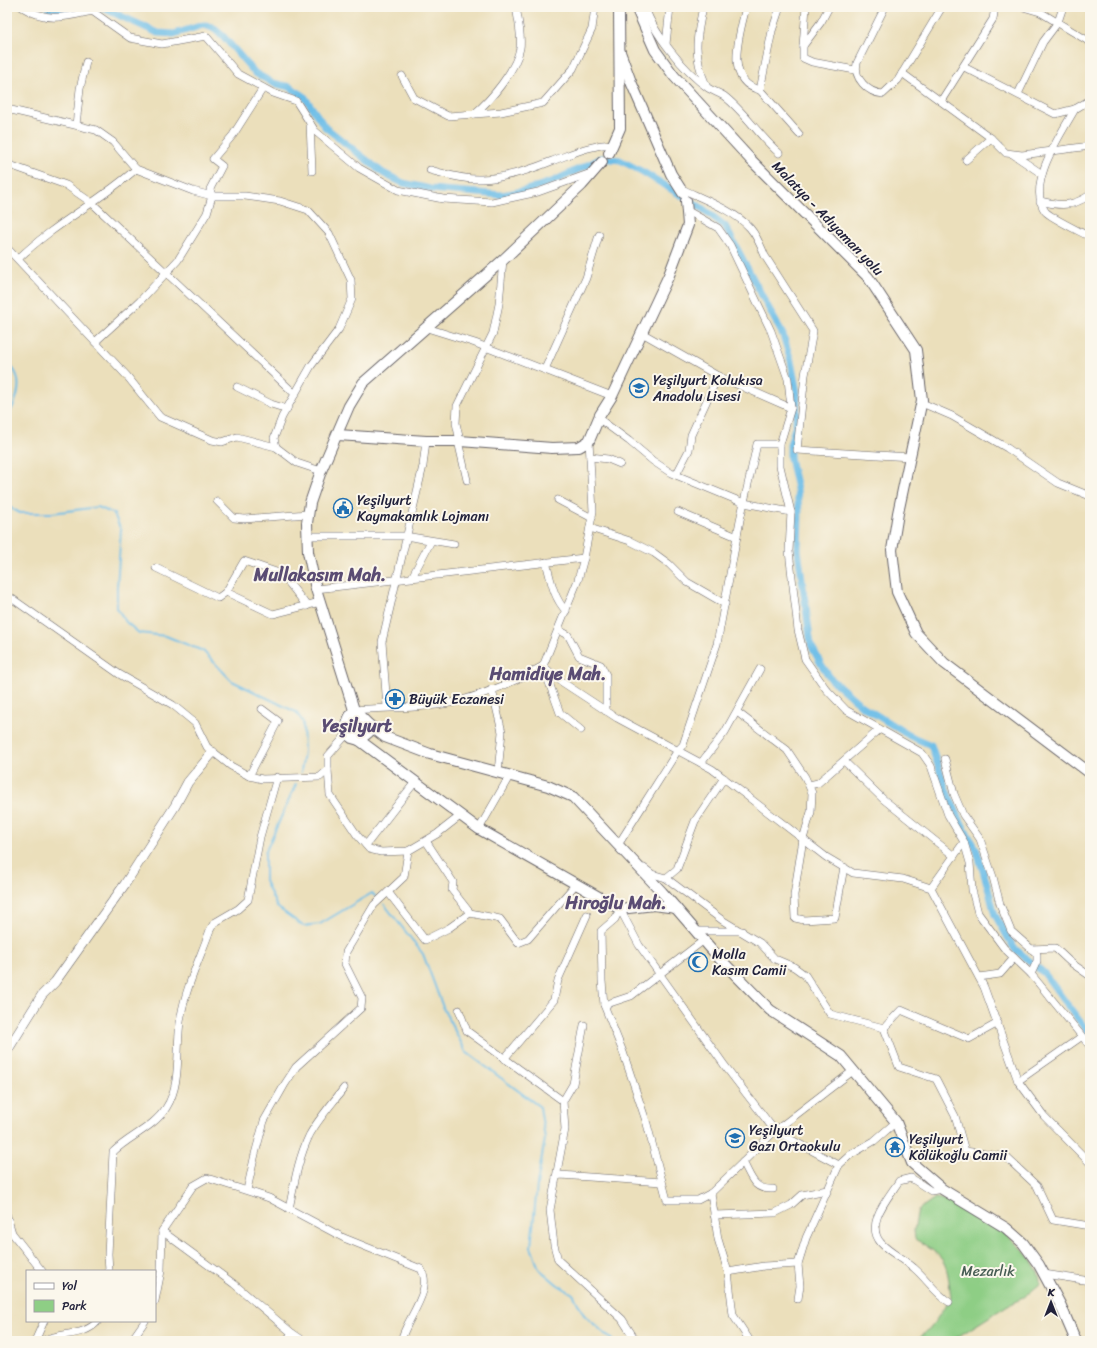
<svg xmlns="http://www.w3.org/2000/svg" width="1097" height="1348" font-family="Sriracha,sans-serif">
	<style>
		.green { fill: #8ece85; stroke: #587860 }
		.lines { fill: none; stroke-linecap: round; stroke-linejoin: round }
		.stream { stroke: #6dbee8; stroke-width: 2 }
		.canal { stroke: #6dbee8; stroke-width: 7 }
		.minor-casing { stroke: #686468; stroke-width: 8 }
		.tertiary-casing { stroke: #686468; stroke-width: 10 }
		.secondary-casing { stroke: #686468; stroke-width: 12 }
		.minor { stroke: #fff; stroke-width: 7 }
		.tertiary { stroke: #fff; stroke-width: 9 }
		.secondary { stroke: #fff; stroke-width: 10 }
		.labels { text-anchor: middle; stroke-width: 4; stroke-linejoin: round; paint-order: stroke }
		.street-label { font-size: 14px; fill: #22223b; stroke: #fbf7ec }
		.poi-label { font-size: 14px; fill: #22223b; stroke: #fbf7ec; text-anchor: start }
		.park-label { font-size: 14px; fill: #485e55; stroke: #fbf7ec }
		.district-label { font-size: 18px; font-weight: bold; fill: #5a4c73; stroke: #fbf7ec }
	</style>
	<rect width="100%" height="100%" fill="#fbf7ec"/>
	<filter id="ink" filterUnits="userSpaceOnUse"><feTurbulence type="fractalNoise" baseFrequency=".025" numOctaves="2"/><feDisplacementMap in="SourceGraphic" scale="8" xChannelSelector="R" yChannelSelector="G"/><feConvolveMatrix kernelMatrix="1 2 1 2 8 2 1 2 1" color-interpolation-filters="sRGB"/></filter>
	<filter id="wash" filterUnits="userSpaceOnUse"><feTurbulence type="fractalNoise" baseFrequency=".012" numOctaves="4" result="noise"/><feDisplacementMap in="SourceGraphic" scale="16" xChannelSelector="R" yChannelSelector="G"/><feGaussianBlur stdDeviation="0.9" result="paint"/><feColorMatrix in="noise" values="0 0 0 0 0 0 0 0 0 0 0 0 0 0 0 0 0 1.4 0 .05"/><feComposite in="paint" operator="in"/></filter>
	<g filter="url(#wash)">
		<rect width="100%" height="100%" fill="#ebdfbb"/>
		<path class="green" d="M935 1198C965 1201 1042 1251 1040 1284L1023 1298 1008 1305 951 1341H921L920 1337C933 1328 941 1311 951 1298 947 1262 947 1258 915 1239L914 1230 918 1210Z"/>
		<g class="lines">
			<g class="stream">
				<path d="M7 363C26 377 18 400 7 417"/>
				<polyline points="7,506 20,513 52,513 98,507 114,514 121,530 117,587 117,608 126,622 139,633 166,636 203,651 232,681 296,712 303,722 304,752 301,772"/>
				<polyline points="296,784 265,853 265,881 277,907 303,926 320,924 372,893 375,896"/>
				<polyline points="384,904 423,954 444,1010 466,1052 540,1107 545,1139 537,1185 531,1247 539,1269 558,1285 573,1294 584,1315 613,1341"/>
			</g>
			<g class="canal">
				<polyline points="48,7 63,11 90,7"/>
				<polyline points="101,7 158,33 174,34 203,25 212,27 223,36 255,73 273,83 290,87 304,96 325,127 383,173 403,183 430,189 502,195 523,191 554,181 602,158 620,160 643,172 702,208 725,226 783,335 791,361 797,393 796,424 790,445 790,458 797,489 799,512 798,550 811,645 821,664 831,679 862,706 910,736 931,745 947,792 965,830 976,848 987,884 995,915 1014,948 1044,973 1090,1035"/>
			</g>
		</g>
	</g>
	<g filter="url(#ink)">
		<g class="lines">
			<g class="minor-casing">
				<g id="minor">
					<path d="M22 7C48 23 65 17 92 11L130 38 162 44 206 36 238 74 273 93 296 101 315 131 359 168 398 190 443 199 492 202 538 192 591 173"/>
					<path d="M645 7C653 33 685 72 708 88 713 91 719 93 724 96 745 112 759 136 779 153"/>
					<path d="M703 7C696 39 693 55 706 85"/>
					<path d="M746 7C740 33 723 82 760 90L799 134"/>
					<polyline points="806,7 803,46 821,22 829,7"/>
					<path d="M885 7 857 63C853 78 868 93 883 94L898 80 942 7"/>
					<polyline points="1023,7 1040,12 1090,42"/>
					<polyline points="666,44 670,7"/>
					<polyline points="803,46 803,58 812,62 855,70"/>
					<polyline points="964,67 1055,114 1075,109 1090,100"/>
					<polyline points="902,73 991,138 966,160"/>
					<polyline points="402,76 414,98 448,116 501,112 543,103 573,69 592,29 595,7"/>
					<polyline points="760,90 772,31 780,7"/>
					<polyline points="1018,94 1043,42 1058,22 1063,7"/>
					<polyline points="941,101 993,19 995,7"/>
					<polyline points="7,109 96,130 113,142 136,169 193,191 212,196 245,196 280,201 308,210 329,233 351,280 352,299 339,329 311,366 282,417 274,438 276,447 297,463 321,471"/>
					<path d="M1075 109C1061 134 1026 184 1045 211 1049 217 1081 232 1090 237"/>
					<path d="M474 114C491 100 516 70 520 48 522 36 518 19 516 7"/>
					<polyline points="310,123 312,171"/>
					<polyline points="76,125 80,89 86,62"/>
					<polyline points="991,138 1006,153 1022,155 1090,146"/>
					<polyline points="1014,155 1042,174"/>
					<polyline points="7,164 66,185 92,203 295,394"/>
					<path d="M430 170C446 174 464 180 481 179 505 178 530 170 552 161 574 153 589 145 613 144"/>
					<path d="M682 189C703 199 735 211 750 228 757 236 761 246 765 256L813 331 805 375 797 450 910 457"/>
					<path d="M1040 201C1060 206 1072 207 1090 195"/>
					<polyline points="688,211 718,228 730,245 771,331 788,379 791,408 780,444 780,466 791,512 789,551 798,630 805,659 826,689 846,710 922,753 931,766 948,815 964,842 970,863 972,890 978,913 1004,948 1031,974 1090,1046"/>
					<polyline points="7,248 127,376 160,417 212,440 222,442 237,437 276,447"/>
					<path d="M18 259C54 224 99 202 136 169"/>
					<polyline points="427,328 475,343 612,396"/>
					<polyline points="642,333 718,376 791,408"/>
					<polyline points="95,342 140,301 178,260 207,213 212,196 210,189 222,166 213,159 233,135 263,88"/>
					<polyline points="545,369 586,278 599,235"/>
					<polyline points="237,387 271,404 287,409"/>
					<polyline points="922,403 952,416 1007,448 1058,483 1090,496"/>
					<polyline points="598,418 629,441 653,461 671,473 744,503 791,512"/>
					<polyline points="458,441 467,480"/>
					<polyline points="460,441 456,423 457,406 493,333 499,304 503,260"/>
					<polyline points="590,457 608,459 620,464"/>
					<polyline points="676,475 689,450 691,435 718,376"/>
					<polyline points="558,500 592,518"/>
					<polyline points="217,501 234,518 244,519 308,514"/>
					<polyline points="678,512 737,537"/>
					<polyline points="590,528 630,541 654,553 669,564 687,582 725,604"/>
					<polyline points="307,536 405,536 454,544"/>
					<path d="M546 562C551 580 553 597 566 611"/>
					<polyline points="156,568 218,598 226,592 244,561 282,574 307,606"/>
					<polyline points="412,577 431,541"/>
					<polyline points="316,589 584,558"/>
					<polyline points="226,592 273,614 320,602"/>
					<polyline points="7,595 119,674 173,705 195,723 207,747 231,766 249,776 262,779 320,777 328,770 328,756 347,734"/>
					<polyline points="559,630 568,635 579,656 601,665 606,675 606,711"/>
					<polyline points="543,666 562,682 617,718 712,769 826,857 853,873 903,879 931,888 984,987 1018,1081 1044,1116 1090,1163"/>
					<polyline points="543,666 560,713 581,730"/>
					<polyline points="492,689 502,732 498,772"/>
					<polyline points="387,707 382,642 423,466 426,441"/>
					<path d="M354 710C387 707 423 709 455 702 486 694 516 681 543 666L578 580 584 558 593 511 589 441"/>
					<polyline points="737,712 787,750 805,777 812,793 811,812 803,839 794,895 795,918 804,920 835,918 844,867"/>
					<polyline points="945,759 954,794 963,815 980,839 993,877 1000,904 1011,931 1037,954 1037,961 1031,974"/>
					<polyline points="844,761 883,799 954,856"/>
					<polyline points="701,763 725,732 760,669"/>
					<polyline points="328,770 330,795 357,835 369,849 381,852 408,851 437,834 460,816"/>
					<polyline points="249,776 278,721 262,709"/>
					<polyline points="809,785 818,783 880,729"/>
					<polyline points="479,829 510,775"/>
					<polyline points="426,841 453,882 452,890 470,913 500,919 518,943 528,939 575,885"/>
					<polyline points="366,845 415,782"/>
					<polyline points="618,845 678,750 683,745 717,644 740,520 757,444 780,444"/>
					<polyline points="644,868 652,874 666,878 677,869 695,821 724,778"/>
					<polyline points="666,878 722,920 760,943 775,959 794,967 805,975 830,1014 884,1028 901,1010 969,1039 998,1023"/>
					<polyline points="931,888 964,842"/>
					<polyline points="388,892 425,940 449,928 470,913"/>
					<polyline points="696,931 742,931"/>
					<polyline points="1031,949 1055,948 1070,962 1090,976"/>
					<polyline points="979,977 1000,974 1014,958"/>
					<polyline points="604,1005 631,996 704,940"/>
					<polyline points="459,1010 467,1031 563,1101"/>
					<polyline points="584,1025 573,1084 563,1101 565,1129 550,1210 554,1245 558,1260 622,1319 636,1341"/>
					<polyline points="884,1028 899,1067 936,1079 955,1116 965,1151 1006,1157 1037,1186 1053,1220 1090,1226"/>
					<polyline points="504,1059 554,1000 558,980 587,915"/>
					<polyline points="1018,1081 1081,1037"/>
					<path d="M743 1162C752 1178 753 1190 773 1189"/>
					<polyline points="839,1165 775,1131 725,1066 639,945 620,909 615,919 601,931 602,981 604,1005 623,1052 647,1124 667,1200 698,1200 711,1193 775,1131 854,1070"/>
					<polyline points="556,1177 560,1175 662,1182"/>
					<path d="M942 1189 931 1191 911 1178 899 1181C889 1197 864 1224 881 1243 890 1253 904 1259 914 1268 926 1278 935 1293 949 1302"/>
					<polyline points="247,1190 255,1154 264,1121 285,1084 296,1067 361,1008 362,998 345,964 346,952 374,905 404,877 408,851"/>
					<polyline points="711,1193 718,1239 728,1272 733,1315 750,1341"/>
					<path d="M289 1209C294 1185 298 1159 309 1136 318 1119 332 1104 344 1088"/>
					<polyline points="714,1215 775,1213 791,1205 802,1195 827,1190"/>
					<polyline points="7,1216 12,1233 42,1271"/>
					<polyline points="162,1231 234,1284 292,1333 304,1341"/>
					<path d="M109 1271 108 1254 113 1152C129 1136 153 1128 166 1108 183 1082 175 1045 181 1016 186 987 200 958 210 930L214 923 238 909 248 900 260 837 277 777"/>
					<polyline points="728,1272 764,1266 798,1264"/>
					<polyline points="1044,1274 1090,1281"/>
					<polyline points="798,1299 800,1286 798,1264 806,1238 839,1165 850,1155 874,1141 896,1122"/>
					<path d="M155 1301 161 1271 162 1231 193 1186 207 1178 269 1198 344 1238 421 1269C434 1290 406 1319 401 1341"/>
					<polyline points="35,1341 44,1321"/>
					<path d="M42 1341C61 1331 83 1338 98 1321"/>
					<polyline points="131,1341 145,1321"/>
					<polyline points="286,1341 292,1333"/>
				</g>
			</g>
			<g class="tertiary-casing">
				<polyline id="tertiary" points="7,1051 42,995 55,982 125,884 175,806 188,782 213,752"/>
			</g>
			<g class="secondary-casing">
				<g id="secondary">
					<polyline points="636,7 655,50 674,76 751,160 868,277 916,350 922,400 898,513 892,550 897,592 916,633 944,663 1090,773"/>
					<polyline points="620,52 631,82 671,174 683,193"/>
					<polyline points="609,153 620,128 619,7"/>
					<polyline points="602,162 582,185 503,260 363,383 349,406 321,471 310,503 307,523 308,552 316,589 354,710 369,725 385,737 430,754 548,786 573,797 662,892 720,959 770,1010 841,1056 896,1122 912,1163 942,1189 1006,1228 1023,1243 1039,1265 1060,1304 1076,1341"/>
					<polyline points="338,435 426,441 460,441 552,448 579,447 589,441 600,415 612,396 669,275 688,225 686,201"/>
					<path d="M354 710C348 718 346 723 347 734L352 738 359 740 369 732V725"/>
					<polyline points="359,740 479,829 620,909 654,905 676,908"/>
				</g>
			</g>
			<use href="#minor" class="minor"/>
			<use href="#tertiary" class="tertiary"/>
			<use href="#secondary" class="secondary"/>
		</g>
	</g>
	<defs>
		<g id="school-ring" transform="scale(1)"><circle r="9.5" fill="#fbf7ec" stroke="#1f6fb2" stroke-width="1.5"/><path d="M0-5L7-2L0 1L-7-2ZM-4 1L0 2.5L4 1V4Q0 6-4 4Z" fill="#1f6fb2"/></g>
		<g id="civic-ring" transform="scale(1)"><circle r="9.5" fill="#fbf7ec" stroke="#1f6fb2" stroke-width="1.5"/><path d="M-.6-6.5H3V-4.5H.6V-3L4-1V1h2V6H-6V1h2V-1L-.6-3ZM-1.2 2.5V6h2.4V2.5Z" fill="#1f6fb2"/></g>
		<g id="pharmacy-ring" transform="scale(1)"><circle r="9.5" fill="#fbf7ec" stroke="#1f6fb2" stroke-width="1.5"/><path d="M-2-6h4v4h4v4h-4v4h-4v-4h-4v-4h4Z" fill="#1f6fb2"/></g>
		<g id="mosque-ring" transform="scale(1)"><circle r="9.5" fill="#fbf7ec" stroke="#1f6fb2" stroke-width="1.5"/><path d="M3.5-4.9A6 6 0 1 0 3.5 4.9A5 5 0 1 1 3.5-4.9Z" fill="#1f6fb2"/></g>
		<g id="temple-ring" transform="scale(1)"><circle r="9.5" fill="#fbf7ec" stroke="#1f6fb2" stroke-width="1.5"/><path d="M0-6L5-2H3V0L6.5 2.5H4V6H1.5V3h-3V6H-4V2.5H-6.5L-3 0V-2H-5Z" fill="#1f6fb2"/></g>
	</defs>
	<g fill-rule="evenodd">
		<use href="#school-ring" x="639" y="388"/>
		<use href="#civic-ring" x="343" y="508"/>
		<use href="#pharmacy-ring" x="395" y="699"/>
		<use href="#mosque-ring" x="698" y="962"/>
		<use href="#school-ring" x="735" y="1138"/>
		<use href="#temple-ring" x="895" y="1147"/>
	</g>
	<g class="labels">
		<g class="street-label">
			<text transform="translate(828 218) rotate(46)" y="5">Malatya - Adıyaman yolu</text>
		</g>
		<g class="poi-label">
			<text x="653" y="385">Yeşilyurt Kolukısa<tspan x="653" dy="16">Anadolu Lisesi</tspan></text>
			<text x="357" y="505">Yeşilyurt<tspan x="357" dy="16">Kaymakamlık Lojmanı</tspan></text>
			<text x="409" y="704">Büyük Eczanesi</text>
			<text x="712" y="959">Molla<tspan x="712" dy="16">Kasım Camii</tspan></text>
			<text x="749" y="1135">Yeşilyurt<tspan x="749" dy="16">Gazı Ortaokulu</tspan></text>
			<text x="909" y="1144">Yeşilyurt<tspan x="909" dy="16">Kölükoğlu Camii</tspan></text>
		</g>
		<g class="park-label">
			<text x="988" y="1276">Mezarlık</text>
		</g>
		<g class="district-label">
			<text x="320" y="581">Mullakasım Mah.</text>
			<text x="548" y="680">Hamidiye Mah.</text>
			<text x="357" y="732">Yeşilyurt</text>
			<text x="616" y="909">Hıroğlu Mah.</text>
		</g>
	</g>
	<rect width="1097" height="1348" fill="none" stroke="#fbf7ec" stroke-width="24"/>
	<rect x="26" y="1270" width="130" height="52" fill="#fbf7ec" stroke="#a4a2a5"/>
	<rect x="34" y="1283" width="20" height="6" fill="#ffffff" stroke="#a4a2a5"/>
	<text x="62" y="1290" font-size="12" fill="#22223b">Yol</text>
	<rect x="34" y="1300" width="20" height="12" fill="#8ece85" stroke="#a4a2a5"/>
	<text x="62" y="1310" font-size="12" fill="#22223b">Park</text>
	<g transform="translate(1051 1302)" stroke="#fbf7ec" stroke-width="3" paint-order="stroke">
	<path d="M0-3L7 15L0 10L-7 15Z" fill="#22223b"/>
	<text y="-6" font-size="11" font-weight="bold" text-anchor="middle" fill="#22223b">K</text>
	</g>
</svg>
